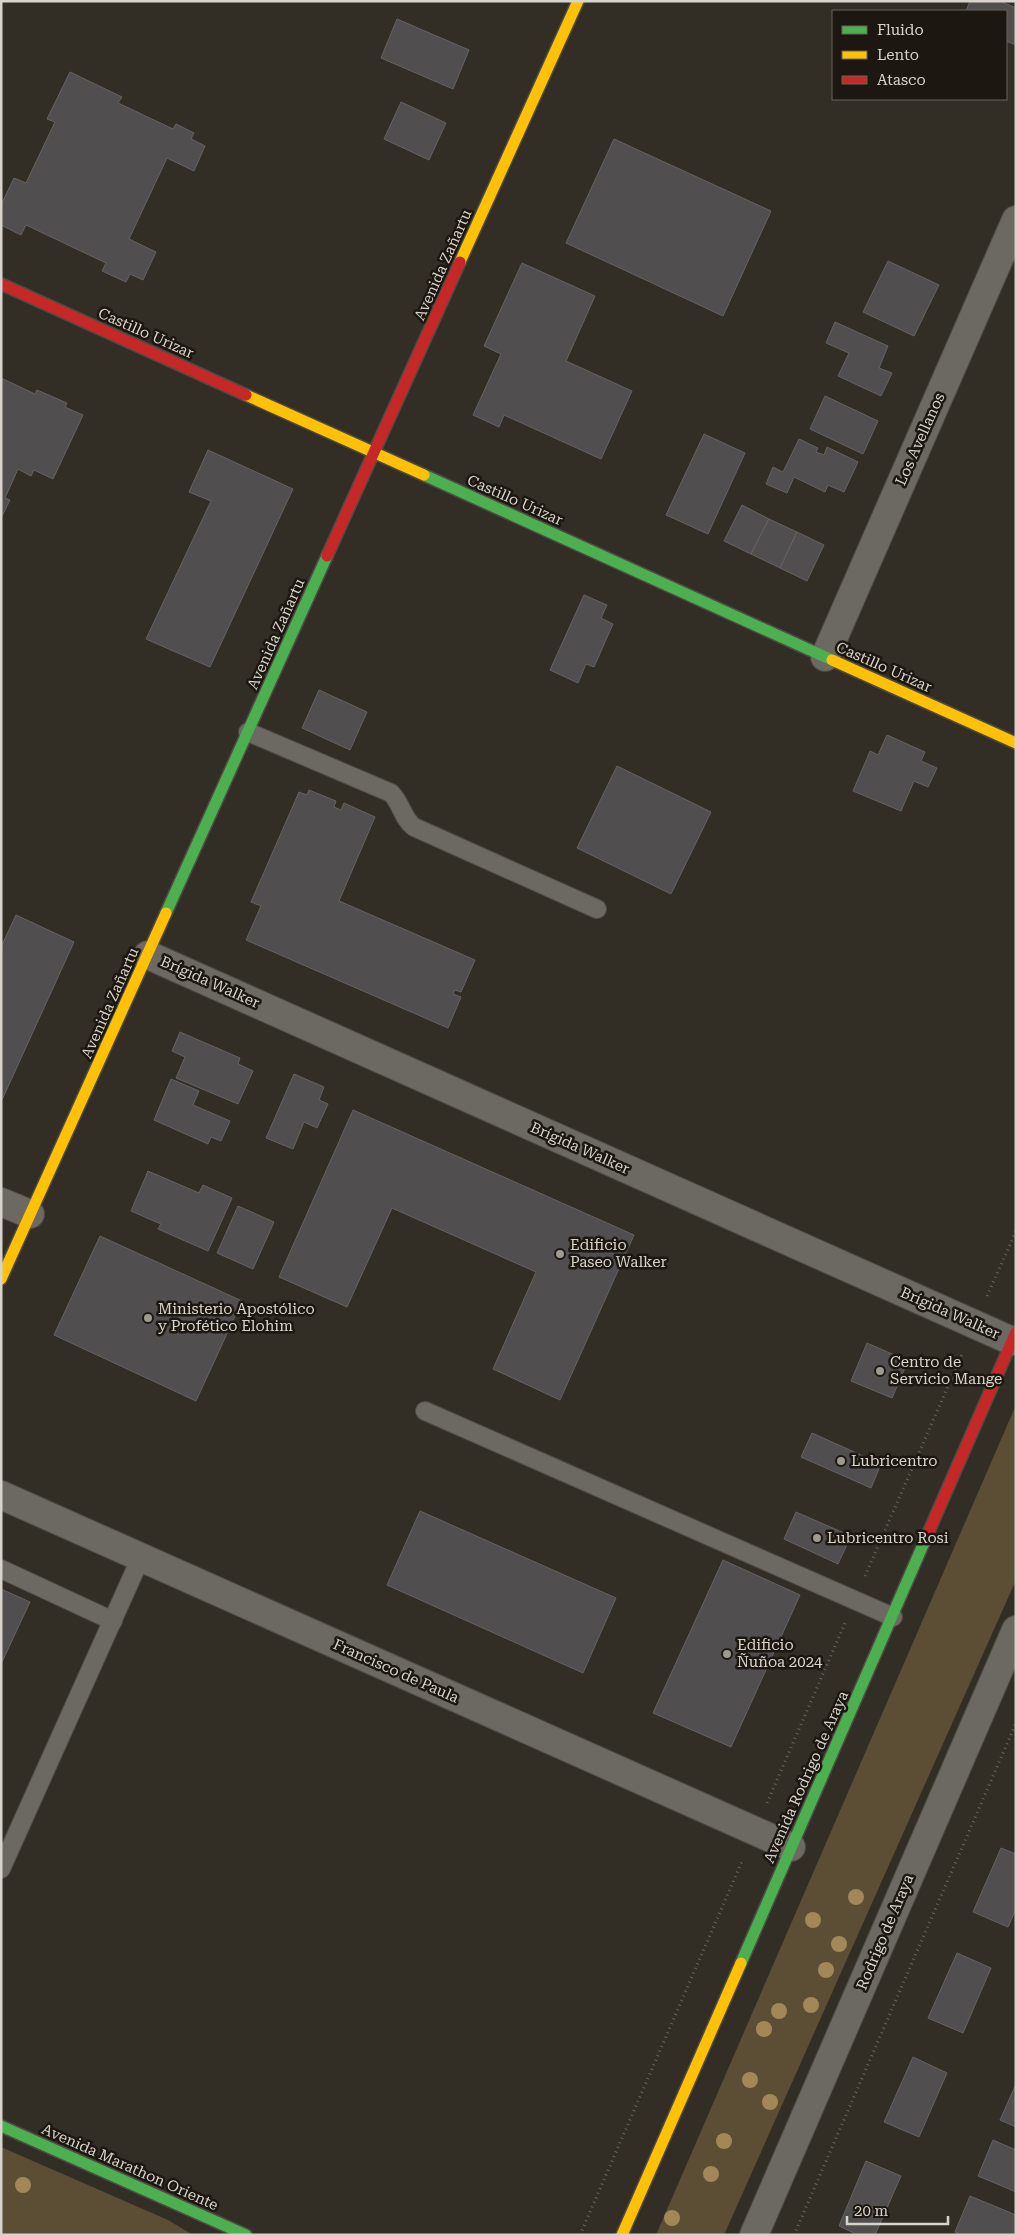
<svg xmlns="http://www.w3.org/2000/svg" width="1017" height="2236" font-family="'Roboto Serif',serif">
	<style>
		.green { fill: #5c4e35 }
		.building { fill: #504e4e; stroke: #656363 }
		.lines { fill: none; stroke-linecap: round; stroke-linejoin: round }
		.lane-casing { stroke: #4f4b44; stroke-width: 20 }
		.street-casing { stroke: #4f4b44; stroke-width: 30 }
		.fast-casing { stroke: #4f4b44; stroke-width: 14 }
		.slow-casing { stroke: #4f4b44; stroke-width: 14 }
		.jam-casing { stroke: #4f4b44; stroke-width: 14 }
		.path { stroke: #68655f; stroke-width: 3; stroke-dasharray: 1 4; stroke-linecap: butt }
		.lane { stroke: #6c6862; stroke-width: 18 }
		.street { stroke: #6c6862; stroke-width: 28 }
		.fast { stroke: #4caf50; stroke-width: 11 }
		.slow { stroke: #ffc107; stroke-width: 11 }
		.jam { stroke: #c62828; stroke-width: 11 }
		.tree { fill: #a28859 }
		.poi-dot { fill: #9f9a91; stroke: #1c1811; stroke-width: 2 }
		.labels { text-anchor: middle; stroke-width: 5; stroke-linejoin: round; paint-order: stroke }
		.street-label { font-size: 15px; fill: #d9d4cb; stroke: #1c1811 }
		.poi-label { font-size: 15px; fill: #d9d4cb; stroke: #1c1811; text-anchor: start }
	</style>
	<rect width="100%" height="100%" fill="#322e26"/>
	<g class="green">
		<polygon points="1016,1405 1016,1580 724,2235 656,2235"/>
		<polygon points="1,2147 168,2220 193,2235 1,2235"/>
	</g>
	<g class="building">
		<polygon points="970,1 1000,1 1016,8 1016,45 1006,41 1006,11 966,11"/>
		<polygon points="397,19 469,50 453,89 381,58"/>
		<polygon points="70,72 122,97 118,103 173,129 176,124 194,133 191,139 205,146 194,171 167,158 129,239 156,252 143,280 130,274 126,282 102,271 106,263 26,225 21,235 1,225 1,205 14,178 26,183 55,122 47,119"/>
		<polygon points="401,102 446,123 429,160 384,139"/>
		<polygon points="614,139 771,211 723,316 566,243"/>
		<polygon points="888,261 939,285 914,336 863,312"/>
		<polygon points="522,263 595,296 566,361 632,391 601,459 504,415 499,427 473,415 501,354 484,346"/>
		<polygon points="835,322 888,346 879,368 892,373 881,396 838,376 849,353 826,343"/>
		<polygon points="1,378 35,394 37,390 67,403 65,407 83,415 53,479 34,470 31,476 18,469 5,498 10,500 1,518"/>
		<polygon points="825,396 878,421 863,454 810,429"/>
		<polygon points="704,434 745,453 708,534 666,515"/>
		<polygon points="799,439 818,448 816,452 824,455 827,447 858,462 844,492 828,485 825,492 794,477 787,493 766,484 773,467 783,472"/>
		<polygon points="208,450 293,489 210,667 146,639 211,501 189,492"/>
		<polygon points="742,505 769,519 751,554 724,541"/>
		<polygon points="769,519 797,532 780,568 751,554"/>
		<polygon points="797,532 824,545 807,581 780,568"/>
		<polygon points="584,595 607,605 601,618 613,624 594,667 586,664 578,683 550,670"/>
		<polygon points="319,690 367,712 350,750 302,728"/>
		<polygon points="887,735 925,752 921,761 937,768 928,787 914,781 901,811 853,791 870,751 878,755"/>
		<polygon points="617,766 711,812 671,894 577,848"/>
		<polygon points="309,790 336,801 334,807 341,810 344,803 375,817 339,901 475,960 461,992 455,990 453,994 461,997 448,1028 246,940 261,906 251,902 299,792 307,795"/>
		<polygon points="16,915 74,942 1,1102 1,947"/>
		<polygon points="180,1032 240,1058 238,1064 253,1071 238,1104 176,1078 185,1057 172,1051"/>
		<polygon points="294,1074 324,1087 319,1100 328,1104 317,1128 304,1122 293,1149 266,1138"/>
		<polygon points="171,1079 199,1091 193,1105 230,1121 221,1141 211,1137 208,1144 154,1120"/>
		<polygon points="353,1110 634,1235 560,1400 493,1369 536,1272 392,1208 347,1307 279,1277"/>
		<polygon points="148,1171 199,1193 203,1185 232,1198 208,1251 158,1229 161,1224 131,1211"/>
		<polygon points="238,1206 274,1222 253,1269 217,1253"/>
		<polygon points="100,1236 242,1301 196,1401 54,1335"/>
		<polygon points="867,1343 908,1361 892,1398 851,1381"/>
		<polygon points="812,1433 881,1464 871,1488 801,1457"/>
		<polygon points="420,1511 616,1598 583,1673 387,1585"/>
		<polygon points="796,1512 851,1536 838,1564 784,1539"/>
		<polygon points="723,1560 800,1595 731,1747 653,1713"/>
		<polygon points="1,1589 30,1602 1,1664"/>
		<polygon points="1001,1848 1016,1854 1016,1909 1008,1927 973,1912"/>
		<polygon points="957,1953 991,1968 963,2033 928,2018"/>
		<polygon points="913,2057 947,2073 919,2137 884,2122"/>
		<polygon points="1016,2084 1016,2127 1000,2120"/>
		<polygon points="993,2140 1016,2150 1016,2192 978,2176"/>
		<polygon points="866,2161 901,2176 875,2235 858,2235 839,2226"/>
		<polygon points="970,2196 1016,2215 1016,2235 961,2235 955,2232"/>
	</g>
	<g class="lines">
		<g class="lane-casing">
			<g id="lane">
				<path d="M248 732 391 793C402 804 402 818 414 827L597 909"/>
				<polyline points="425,1411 893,1617"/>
				<polyline points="1,1569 113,1621"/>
				<polyline points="1,1869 141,1557"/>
			</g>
		</g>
		<g class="street-casing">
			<g id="street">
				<polyline points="825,657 1016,220"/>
				<polyline points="148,955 1012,1341"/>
				<polyline points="1,1202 30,1214"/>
				<polyline points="1,1495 791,1847"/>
				<polyline points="754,2235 1016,1630"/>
			</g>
		</g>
		<g class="fast-casing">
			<g id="fast">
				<polyline points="424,475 832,660"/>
				<polyline points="166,913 327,556"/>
				<polyline points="741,1963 926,1538"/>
				<polyline points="1,2126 246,2235"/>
			</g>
		</g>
		<g class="slow-casing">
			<g id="slow">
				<polyline points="460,262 578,1"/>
				<polyline points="246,395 424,475"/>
				<polyline points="832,660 1016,743"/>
				<polyline points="1,1279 166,913"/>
				<polyline points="622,2235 741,1963"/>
			</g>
		</g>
		<g class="jam-casing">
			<g id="jam">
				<polyline points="1,284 246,395"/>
				<polyline points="327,556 460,262"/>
				<polyline points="926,1538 1016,1332"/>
			</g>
		</g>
		<g class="path">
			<polyline points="987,1296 1016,1231"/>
			<polyline points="865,1576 963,1352"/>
			<polyline points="767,1803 845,1623"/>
			<polyline points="580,2235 743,1859"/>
			<polyline points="794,2235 1016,1723"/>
		</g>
		<use href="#lane" class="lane"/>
		<use href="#street" class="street"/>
		<use href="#fast" class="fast"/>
		<use href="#slow" class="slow"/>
		<use href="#jam" class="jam"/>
	</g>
	<g class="tree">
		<circle cx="856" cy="1897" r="8"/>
		<circle cx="813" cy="1920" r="8"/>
		<circle cx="839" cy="1944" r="8"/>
		<circle cx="826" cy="1970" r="8"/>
		<circle cx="811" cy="2005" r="8"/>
		<circle cx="779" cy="2011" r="8"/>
		<circle cx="764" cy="2029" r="8"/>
		<circle cx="750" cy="2080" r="8"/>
		<circle cx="770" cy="2102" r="8"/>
		<circle cx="724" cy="2141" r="8"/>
		<circle cx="711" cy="2174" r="8"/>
		<circle cx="23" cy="2185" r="8"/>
		<circle cx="672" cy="2218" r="8"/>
	</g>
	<g class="poi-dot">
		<circle cx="560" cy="1254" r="5"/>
		<circle cx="148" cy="1318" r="5"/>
		<circle cx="880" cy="1371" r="5"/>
		<circle cx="841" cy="1461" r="5"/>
		<circle cx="817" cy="1538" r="5"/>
		<circle cx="727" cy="1654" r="5"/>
	</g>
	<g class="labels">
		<g class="street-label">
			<text transform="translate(443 265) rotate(-66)" y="5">Avenida Zañartu</text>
			<text transform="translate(146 333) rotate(24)" y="5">Castillo Urizar</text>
			<text transform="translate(920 439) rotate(-66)" y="5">Los Avellanos</text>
			<text transform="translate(515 500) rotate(24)" y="5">Castillo Urizar</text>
			<text transform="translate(276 634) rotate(-66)" y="5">Avenida Zañartu</text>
			<text transform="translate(884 667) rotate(24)" y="5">Castillo Urizar</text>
			<text transform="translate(210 982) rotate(24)" y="5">Brígida Walker</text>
			<text transform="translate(110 1003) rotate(-66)" y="5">Avenida Zañartu</text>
			<text transform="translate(580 1148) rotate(24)" y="5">Brígida Walker</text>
			<text transform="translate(950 1313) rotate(24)" y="5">Brígida Walker</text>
			<text transform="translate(396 1671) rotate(24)" y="5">Francisco de Paula</text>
			<text transform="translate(806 1777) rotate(-66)" y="5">Avenida Rodrigo de Araya</text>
			<text transform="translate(885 1932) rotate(-67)" y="5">Rodrigo de Araya</text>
			<text transform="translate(130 2167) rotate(24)" y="5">Avenida Marathon Oriente</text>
		</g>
		<g class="poi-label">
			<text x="570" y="1250">Edificio<tspan x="570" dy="17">Paseo Walker</tspan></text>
			<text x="158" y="1314">Ministerio Apostólico<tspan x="158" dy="17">y Profético Elohim</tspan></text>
			<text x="890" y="1367">Centro de<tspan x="890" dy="17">Servicio Mange</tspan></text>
			<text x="851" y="1466">Lubricentro</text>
			<text x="827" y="1543">Lubricentro Rosi</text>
			<text x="737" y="1650">Edificio<tspan x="737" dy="17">Ñuñoa 2024</tspan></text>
		</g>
	</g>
	<rect width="1017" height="2236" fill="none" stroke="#d9d4cb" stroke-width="5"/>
	<rect x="832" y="10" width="175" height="90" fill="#1c1811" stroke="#68635b"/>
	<rect x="842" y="26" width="25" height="8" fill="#4caf50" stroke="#68635b"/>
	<text x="877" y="35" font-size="15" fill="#d9d4cb">Fluido</text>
	<rect x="842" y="51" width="25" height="8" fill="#ffc107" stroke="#68635b"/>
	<text x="877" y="60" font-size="15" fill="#d9d4cb">Lento</text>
	<rect x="842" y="76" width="25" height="8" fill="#c62828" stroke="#68635b"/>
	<text x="877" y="85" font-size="15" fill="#d9d4cb">Atasco</text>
	<path d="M847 2216v8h101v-8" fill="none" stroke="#d9d4cb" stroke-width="2.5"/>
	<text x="854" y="2216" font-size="15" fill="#d9d4cb" stroke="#1c1811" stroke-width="4" paint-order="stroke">20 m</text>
</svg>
